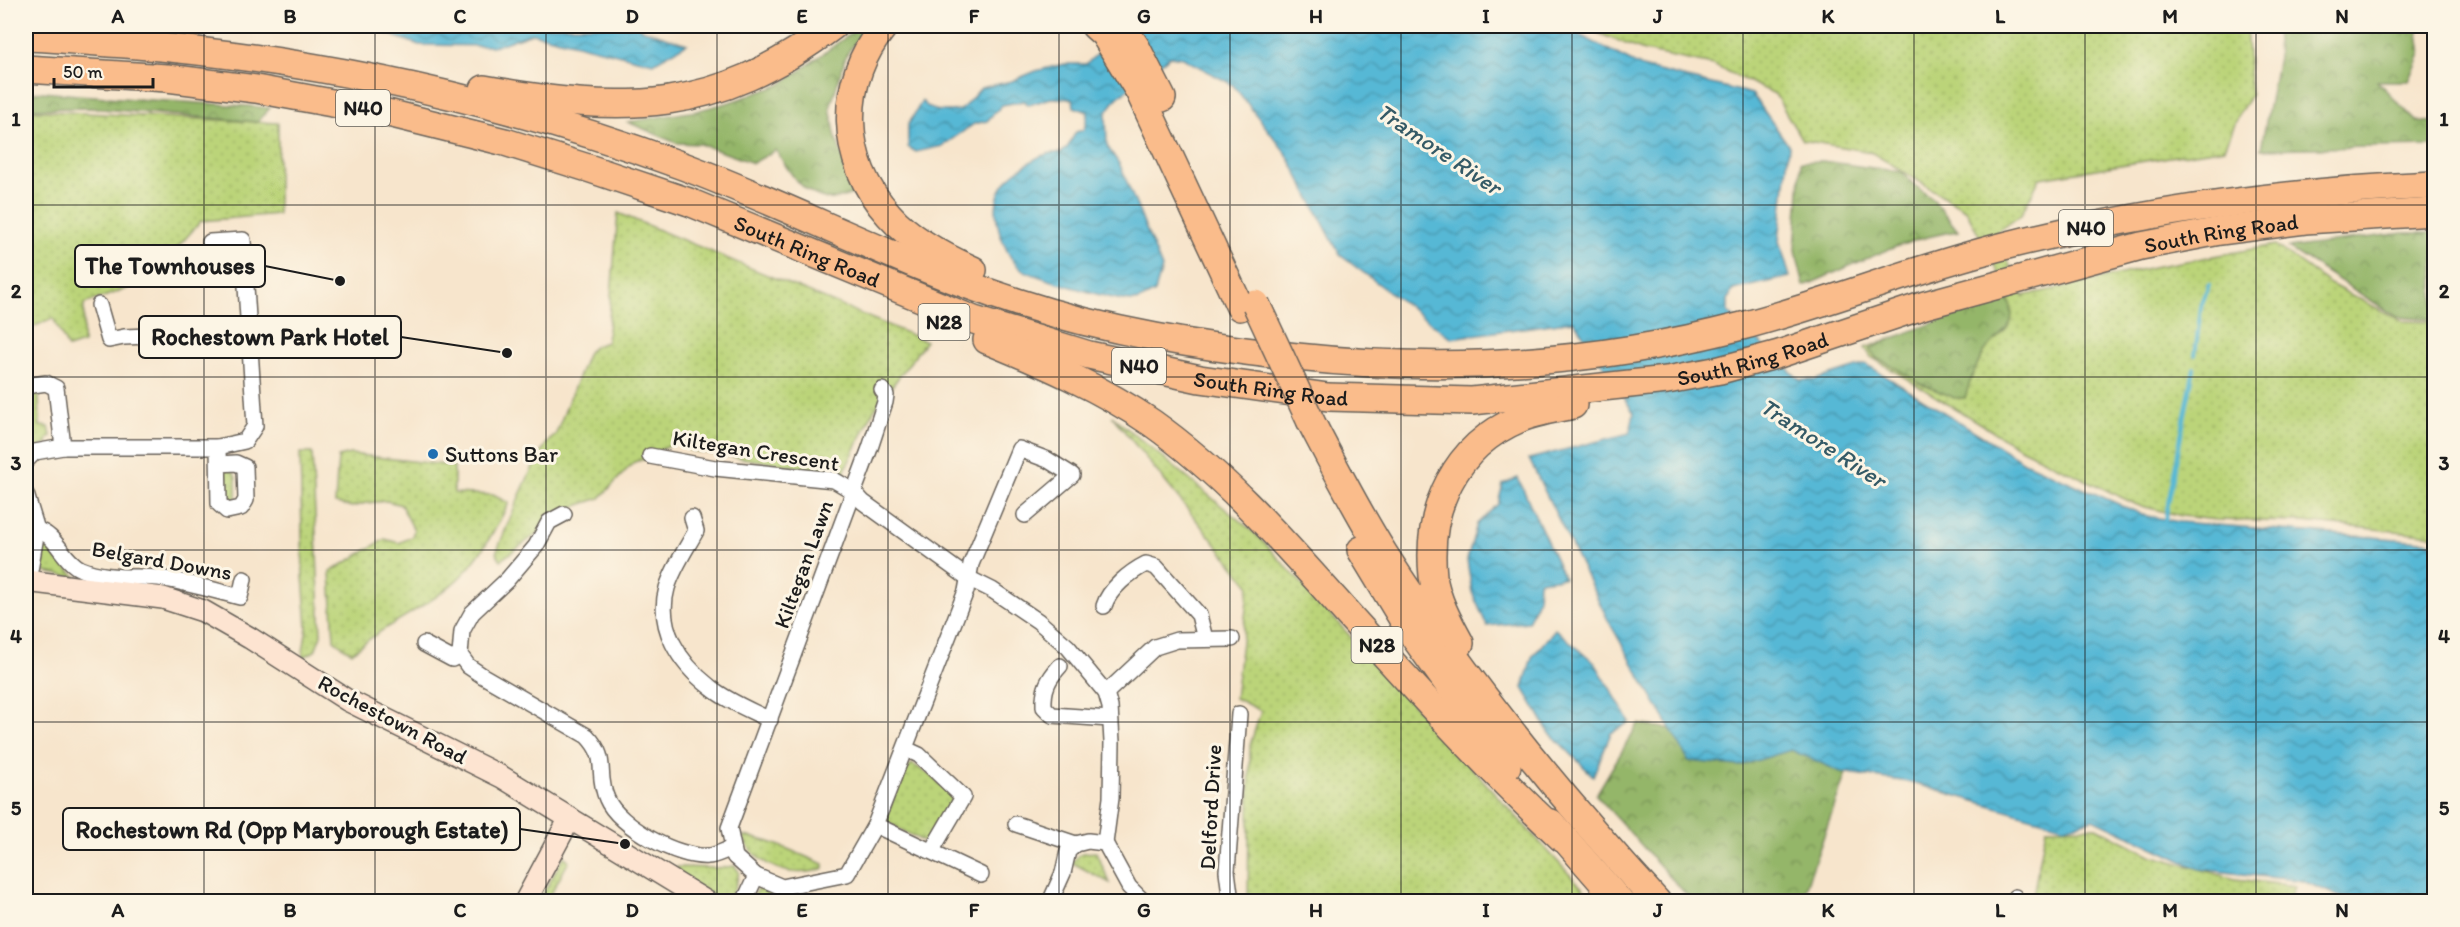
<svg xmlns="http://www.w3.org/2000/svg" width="2460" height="927" font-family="Itim,sans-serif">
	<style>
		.grass { fill: url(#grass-dots); stroke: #6c784a; stroke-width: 1.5 }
		.forest { fill: url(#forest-crowns); stroke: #586942; stroke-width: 1.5 }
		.water { fill: url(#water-waves); stroke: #3a6a78; stroke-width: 1.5 }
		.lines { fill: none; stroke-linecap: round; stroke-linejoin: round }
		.stream { stroke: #57b8d5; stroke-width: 4 }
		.street-casing { stroke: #69625a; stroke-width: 18 }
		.secondary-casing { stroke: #69625a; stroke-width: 24 }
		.highway-casing { stroke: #69625a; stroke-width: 30 }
		.street { stroke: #fff; stroke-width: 15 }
		.secondary { stroke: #fde4d1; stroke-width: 21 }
		.highway { stroke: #fabc8b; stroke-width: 27 }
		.highway-bridge-casing { stroke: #69625a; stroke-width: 30; stroke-linecap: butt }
		.highway-bridge { stroke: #fabc8b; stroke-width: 27 }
		.grid { fill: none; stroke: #1c1c1c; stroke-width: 1.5; stroke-opacity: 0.55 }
		.poi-dot { fill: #1f6fb2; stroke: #fcf5e5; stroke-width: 2 }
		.labels { text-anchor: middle; stroke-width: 6; stroke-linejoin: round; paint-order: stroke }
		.shield { fill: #fcf5e5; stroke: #5f5d58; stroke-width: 1.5 }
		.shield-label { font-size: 21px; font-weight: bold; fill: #1c1c1c }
		.street-label { font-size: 22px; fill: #1c1c1c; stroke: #fcf5e5 }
		.poi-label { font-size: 22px; fill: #1c1c1c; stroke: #fcf5e5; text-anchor: start }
		.water-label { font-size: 24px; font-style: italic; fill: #345a66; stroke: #fcf5e5 }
		.leader { fill: none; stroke: #1c1c1c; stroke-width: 2 }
		.callout-dot { fill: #1c1c1c; stroke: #fcf5e5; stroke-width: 2 }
		.callout { fill: #fcf5e5; stroke: #1c1c1c; stroke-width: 2 }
		.callout-label { font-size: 24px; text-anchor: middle; font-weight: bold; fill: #1c1c1c }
		.neatline { fill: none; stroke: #1c1c1c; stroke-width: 2 }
		.grid-label { font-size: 20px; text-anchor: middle; font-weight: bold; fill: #1c1c1c }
	</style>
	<defs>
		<pattern id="grass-dots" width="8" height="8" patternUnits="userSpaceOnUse" patternTransform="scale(1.5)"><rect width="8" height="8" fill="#bbd479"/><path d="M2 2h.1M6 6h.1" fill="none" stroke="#a0b568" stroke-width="1.8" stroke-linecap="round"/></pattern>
		<pattern id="forest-crowns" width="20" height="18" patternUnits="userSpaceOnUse" patternTransform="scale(1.5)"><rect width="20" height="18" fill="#94b669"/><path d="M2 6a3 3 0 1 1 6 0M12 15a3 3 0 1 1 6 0" fill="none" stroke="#789356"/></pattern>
		<pattern id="water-waves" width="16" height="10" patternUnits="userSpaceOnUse" patternTransform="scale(1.5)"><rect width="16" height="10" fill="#57b8d5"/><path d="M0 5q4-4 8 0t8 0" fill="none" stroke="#4795ac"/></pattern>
	</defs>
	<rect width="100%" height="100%" fill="#fcf5e5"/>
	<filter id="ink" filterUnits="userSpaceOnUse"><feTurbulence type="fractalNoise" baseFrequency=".0167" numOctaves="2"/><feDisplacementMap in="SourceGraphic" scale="12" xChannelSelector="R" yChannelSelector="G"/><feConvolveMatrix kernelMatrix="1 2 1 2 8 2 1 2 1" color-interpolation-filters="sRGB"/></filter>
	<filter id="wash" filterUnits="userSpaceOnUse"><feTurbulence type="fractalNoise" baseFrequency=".008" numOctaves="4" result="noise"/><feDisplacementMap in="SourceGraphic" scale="24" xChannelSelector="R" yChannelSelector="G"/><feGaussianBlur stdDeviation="1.35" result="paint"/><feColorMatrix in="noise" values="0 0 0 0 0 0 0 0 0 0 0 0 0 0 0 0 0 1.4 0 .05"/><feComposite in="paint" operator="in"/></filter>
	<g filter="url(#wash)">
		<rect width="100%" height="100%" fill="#f7e5cc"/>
		<g class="grass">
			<polygon points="1580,26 2246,26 2251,95 2240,112 2225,148 2040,178 2021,215 1996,233 2023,296 2153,267 2275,245 2330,284 2402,321 2434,322 2434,535 2303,522 2216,520 2182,516 2137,505 2018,447 1871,357 1865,348 2011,297 1966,210 1871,152 1802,140 1775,94 1713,65 1644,51"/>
			<polygon points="26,110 278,123 278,214 201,221 177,248 173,272 84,304 83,343 68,348 53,318 26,330"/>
			<path d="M618 213 926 341 874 410 843 474 689 450 673 435 672 444 645 459 634 462 600 498 561 511 538 533 501 560 496 553C505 532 538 443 555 436L588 352 595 346 607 342Z"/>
			<polygon points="33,391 39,393 40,426 49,427 51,436 48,438 47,444 26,454 26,406 30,405"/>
			<polygon points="1112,416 1257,535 1594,901 1248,901 1250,745 1261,711 1235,698 1249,585"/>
			<polygon points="300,453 312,453 321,635 315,651 302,658 307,627 303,576"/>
			<path d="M350 454 454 466V493L493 495 509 503C496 527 483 553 464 573 432 607 386 622 352 653L334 640 330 572 385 539 399 543 412 537 414 530 401 505 387 501 366 503 352 507 335 503 338 457Z"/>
			<polygon points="231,468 236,478 236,504 226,507 223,469"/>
			<polygon points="39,534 55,557 77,578 45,572 38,555"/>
			<polygon points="912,764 932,776 951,794 952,807 931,840 926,843 884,821 905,771"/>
			<polygon points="2096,827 2150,855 2235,879 2295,886 2290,901 2032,901 2046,828"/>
			<path d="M742 836C771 839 797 854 824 864V868C793 880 756 867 742 836Z"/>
			<polygon points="1096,852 1110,883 1071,862 1082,853"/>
			<polygon points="564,856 569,861 547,901 539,901"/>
			<path d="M735 866 739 872C737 883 734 892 727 902L718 899 677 874V867L717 868Z"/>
			<polygon points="767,884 776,894 777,901 752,902 759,885"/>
		</g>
		<g class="forest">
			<path d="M861 26H867L846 55 830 108 836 138 855 194C847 195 834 201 827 199 801 194 788 170 776 150L753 163 700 144 676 143 628 122 696 111 727 103 780 85Z"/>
			<polygon points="2276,26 2417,26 2421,54 2409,81 2377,81 2416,121 2434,122 2434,146 2261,149 2278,57"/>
			<path d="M43 92C119 99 195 102 270 108L258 122 89 108 26 109V93Z"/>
			<path d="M1822 161 1902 172 1913 184 1934 200 1958 231C1901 239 1857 264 1804 286L1795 249 1801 162Z"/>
			<polygon points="2403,233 2434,233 2434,320 2397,317 2288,248"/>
			<path d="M2009 300C2020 332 1997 331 1983 354 1975 368 1969 383 1965 398H1955L1921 384 1897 369 1876 358 1870 349C1914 327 1963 313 2009 300Z"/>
			<polygon points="1638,724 1852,756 1801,901 1692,901 1596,795"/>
		</g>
		<g class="water">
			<polygon points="365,26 640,26 641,29 687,44 653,63 532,33 496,46 419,45"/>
			<path d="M1128 26H1562L1642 67 1752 94 1789 146 1779 241 1790 277 1733 290 1728 299V312L1800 380H1815L1866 364 2024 462 2143 515 2179 522 2434 542V901H2350L2303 881 2199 869 2094 819 2065 827 1909 782 1841 772 1791 750 1739 766 1689 761 1609 622 1529 459 1630 433 1634 413 1574 321 1451 338 1340 255 1286 153 1233 85 1183 58 1170 56 1117 98 1106 113 1107 146 1120 165 1162 268 1155 292C1149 295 1141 301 1134 301 1119 302 1032 277 1020 268 1011 260 1008 253 1003 242 992 213 992 188 1020 169 1033 160 1044 151 1061 153L1067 148 1076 132 1084 130 1088 112 1074 107 1073 99 1051 98 1029 105 1024 101 1002 105 987 121 974 124 942 146 916 152 908 147V125L922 101C932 114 946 111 961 110L981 88 1012 81 1036 71 1064 64H1086Z"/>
			<polygon points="1518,478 1564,578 1539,581 1538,600 1528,622 1487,626 1472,592 1467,560 1477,524 1498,504 1503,484"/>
			<polygon points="1555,629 1595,663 1630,722 1611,733 1593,776 1549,732 1523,688 1532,657"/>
		</g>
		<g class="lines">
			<g class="stream">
				<polyline points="2195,355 2201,307 2209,284"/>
				<polyline points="2165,520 2194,368"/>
			</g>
		</g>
	</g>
	<g filter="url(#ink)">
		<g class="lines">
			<g class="street-casing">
				<g id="street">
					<polyline points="99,305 109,340 124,337 247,332"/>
					<polyline points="26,386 46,383 56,388 63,447 35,452 26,461"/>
					<polyline points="882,390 886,395 885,402 870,448 729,828 735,857 756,876 782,887 847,874 875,825 966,591 971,564 1019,449 1048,460 1072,475 1025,515"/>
					<polyline points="63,447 218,447 245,441 255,426 243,240 210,242"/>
					<polyline points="218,447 219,504 227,511 241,508 246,500 245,467 236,463 220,464"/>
					<polyline points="650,456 715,468 834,480 853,491 863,502 968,578 992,590 1038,621 1068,647 1106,693 1110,707 1112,742 1111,798 1105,843"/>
					<polyline points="26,494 37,530 28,582"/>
					<path d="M564 514 549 522 536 546 507 580 472 613 462 631 460 655 468 666 483 676 587 736C610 760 595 772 607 799 618 826 679 859 708 856 715 856 723 851 730 849L735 857"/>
					<path d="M692 518 696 531C686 549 673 568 667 588 656 627 679 663 710 687 727 701 750 710 770 720"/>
					<path d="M37 530C56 534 63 561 81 569 105 579 134 576 159 578 186 582 213 590 240 597L244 579"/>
					<path d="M1104 606C1109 589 1130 572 1146 564L1156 567 1199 615 1205 639"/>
					<polyline points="424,644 452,659 460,655"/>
					<path d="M1060 666C1048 679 1043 689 1044 707L1052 715 1110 719"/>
					<polyline points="1106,693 1155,647 1177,640 1232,639"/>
					<polyline points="906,749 919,755 963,797 932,850"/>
					<polyline points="1016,824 1076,844"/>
					<polyline points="875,825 981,875"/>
					<polyline points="744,902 756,876"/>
					<polyline points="1050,902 1063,873 1068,851 1076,844 1088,841 1105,843 1129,887 1144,902"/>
					<polyline points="1231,902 1227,871 1239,714"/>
					<polyline points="2015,902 2015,897"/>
				</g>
			</g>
			<g class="secondary-casing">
				<g id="secondary">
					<polyline points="26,581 163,598 203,611 250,638 347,700 502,777 707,902"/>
					<polyline points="525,902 570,818"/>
				</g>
			</g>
			<g class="highway-casing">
				<g id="highway">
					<path d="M884 26C838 83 839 160 889 215 911 240 944 257 973 270"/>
					<polyline points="1095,26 1104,34 1139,91 1240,307"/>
					<polyline points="1122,26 1136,47 1162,98"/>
					<path d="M26 37C59 38 92 42 125 44 314 59 504 100 683 166 795 208 902 265 1017 302 1108 332 1202 347 1297 357 1446 373 1597 364 1742 326 1830 303 1915 268 2004 246 2145 211 2289 191 2434 185"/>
					<path id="s1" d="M26 69 167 78 256 89 392 114 505 142 591 169 689 202 974 320 1089 355 1200 379 1328 397 1472 401 1667 380 1720 370 1779 354 1925 305 2141 246 2220 231 2305 220 2434 212"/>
					<path d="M484 89C626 114 714 115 833 26"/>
					<path d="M987 340C1043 363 1101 388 1152 423 1231 479 1291 551 1355 622 1422 696 1489 770 1562 838"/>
					<path d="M1311 422C1334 466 1357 511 1384 554 1463 678 1557 793 1657 902"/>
					<polyline points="1361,550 1410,631 1507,766"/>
					<path d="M1460 643C1449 623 1436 599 1433 576 1426 508 1455 446 1519 419 1535 412 1555 409 1573 405"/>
					<polyline points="1551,823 1620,902"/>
				</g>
			</g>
			<use href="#street" class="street"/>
			<use href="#secondary" class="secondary"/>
			<use href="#highway" class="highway"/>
			<g class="highway-bridge-casing">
				<polyline id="highway-bridge" points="1256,304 1311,422"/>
			</g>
			<use href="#highway-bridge" class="highway-bridge"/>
		</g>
	</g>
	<path class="grid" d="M204 26V902M375 26V902M546 26V902M717 26V902M888 26V902M1059 26V902M1230 26V902M1401 26V902M1572 26V902M1743 26V902M1914 26V902M2085 26V902M2256 26V902M26 205H2434M26 377H2434M26 550H2434M26 722H2434"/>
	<circle class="poi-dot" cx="433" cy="454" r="6"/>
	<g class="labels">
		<g class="shield">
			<rect x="336" y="90" width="54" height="36" rx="4.5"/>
			<rect x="2059" y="210" width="54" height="36" rx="4.5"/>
			<rect x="918.5" y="304" width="51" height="36" rx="4.5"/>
			<rect x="1112" y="348" width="54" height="36" rx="4.5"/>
			<rect x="1351.5" y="627" width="51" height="36" rx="4.5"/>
		</g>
		<g class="shield-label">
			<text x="363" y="115">N40</text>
			<text x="2086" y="235">N40</text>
			<text x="944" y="329">N28</text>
			<text x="1139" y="373">N40</text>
			<text x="1377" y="652">N28</text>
		</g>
		<g class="street-label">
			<text dy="8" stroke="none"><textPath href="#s1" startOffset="2265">South Ring Road</textPath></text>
			<text dy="8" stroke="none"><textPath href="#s1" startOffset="807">South Ring Road</textPath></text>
			<text dy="8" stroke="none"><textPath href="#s1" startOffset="1779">South Ring Road</textPath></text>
			<text dy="8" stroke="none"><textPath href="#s1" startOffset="1293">South Ring Road</textPath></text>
			<text transform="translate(756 450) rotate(9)" y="8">Kiltegan Crescent</text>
			<text transform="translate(162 560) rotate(10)" y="8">Belgard Downs</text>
			<text transform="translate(803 564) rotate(-70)" y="8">Kiltegan Lawn</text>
			<text transform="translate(393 719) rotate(28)" y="8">Rochestown Road</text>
			<text transform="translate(1210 807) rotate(-87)" y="8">Delford Drive</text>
		</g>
		<g class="poi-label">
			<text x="445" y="462">Suttons Bar</text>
		</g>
		<g class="water-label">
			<text transform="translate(1439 149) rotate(34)" y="8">Tramore River</text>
			<text transform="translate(1823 443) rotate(33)" y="8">Tramore River</text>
		</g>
	</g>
	<path class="leader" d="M340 281L265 266M507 353L401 337M625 844L520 829"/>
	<g class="callout-dot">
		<circle cx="340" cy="281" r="6"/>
		<circle cx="507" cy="353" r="6"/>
		<circle cx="625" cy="844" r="6"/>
	</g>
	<g class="callout">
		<rect x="75" y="245" width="190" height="42" rx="6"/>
		<rect x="139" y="316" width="262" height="42" rx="6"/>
		<rect x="63" y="808" width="457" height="42" rx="6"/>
	</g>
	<g class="callout-label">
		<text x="170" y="274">The Townhouses</text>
		<text x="270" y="345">Rochestown Park Hotel</text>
		<text x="292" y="838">Rochestown Rd (Opp Maryborough Estate)</text>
	</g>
	<rect width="2460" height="927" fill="none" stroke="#fcf5e5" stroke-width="66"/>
	<path d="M54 78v9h99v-9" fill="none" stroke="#1c1c1c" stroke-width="3"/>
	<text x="63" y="78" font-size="18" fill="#1c1c1c" stroke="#fcf5e5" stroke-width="4.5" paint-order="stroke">50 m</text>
	<rect x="33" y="33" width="2394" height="861" class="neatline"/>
	<g class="grid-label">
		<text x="118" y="23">A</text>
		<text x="290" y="23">B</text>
		<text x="460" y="23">C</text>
		<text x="632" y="23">D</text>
		<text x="802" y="23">E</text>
		<text x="974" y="23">F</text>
		<text x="1144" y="23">G</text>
		<text x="1316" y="23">H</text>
		<text x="1486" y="23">I</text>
		<text x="1658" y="23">J</text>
		<text x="1828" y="23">K</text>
		<text x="2000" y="23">L</text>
		<text x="2170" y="23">M</text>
		<text x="2342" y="23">N</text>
		<text x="16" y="126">1</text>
		<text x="2444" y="126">1</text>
		<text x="16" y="298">2</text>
		<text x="2444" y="298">2</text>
		<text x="16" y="470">3</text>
		<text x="2444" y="470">3</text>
		<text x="16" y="643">4</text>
		<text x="2444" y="643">4</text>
		<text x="16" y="815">5</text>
		<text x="2444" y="815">5</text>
		<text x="118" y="917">A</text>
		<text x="290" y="917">B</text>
		<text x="460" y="917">C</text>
		<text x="632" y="917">D</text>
		<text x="802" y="917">E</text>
		<text x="974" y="917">F</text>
		<text x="1144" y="917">G</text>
		<text x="1316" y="917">H</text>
		<text x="1486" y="917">I</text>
		<text x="1658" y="917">J</text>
		<text x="1828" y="917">K</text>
		<text x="2000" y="917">L</text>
		<text x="2170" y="917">M</text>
		<text x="2342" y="917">N</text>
	</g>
</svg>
